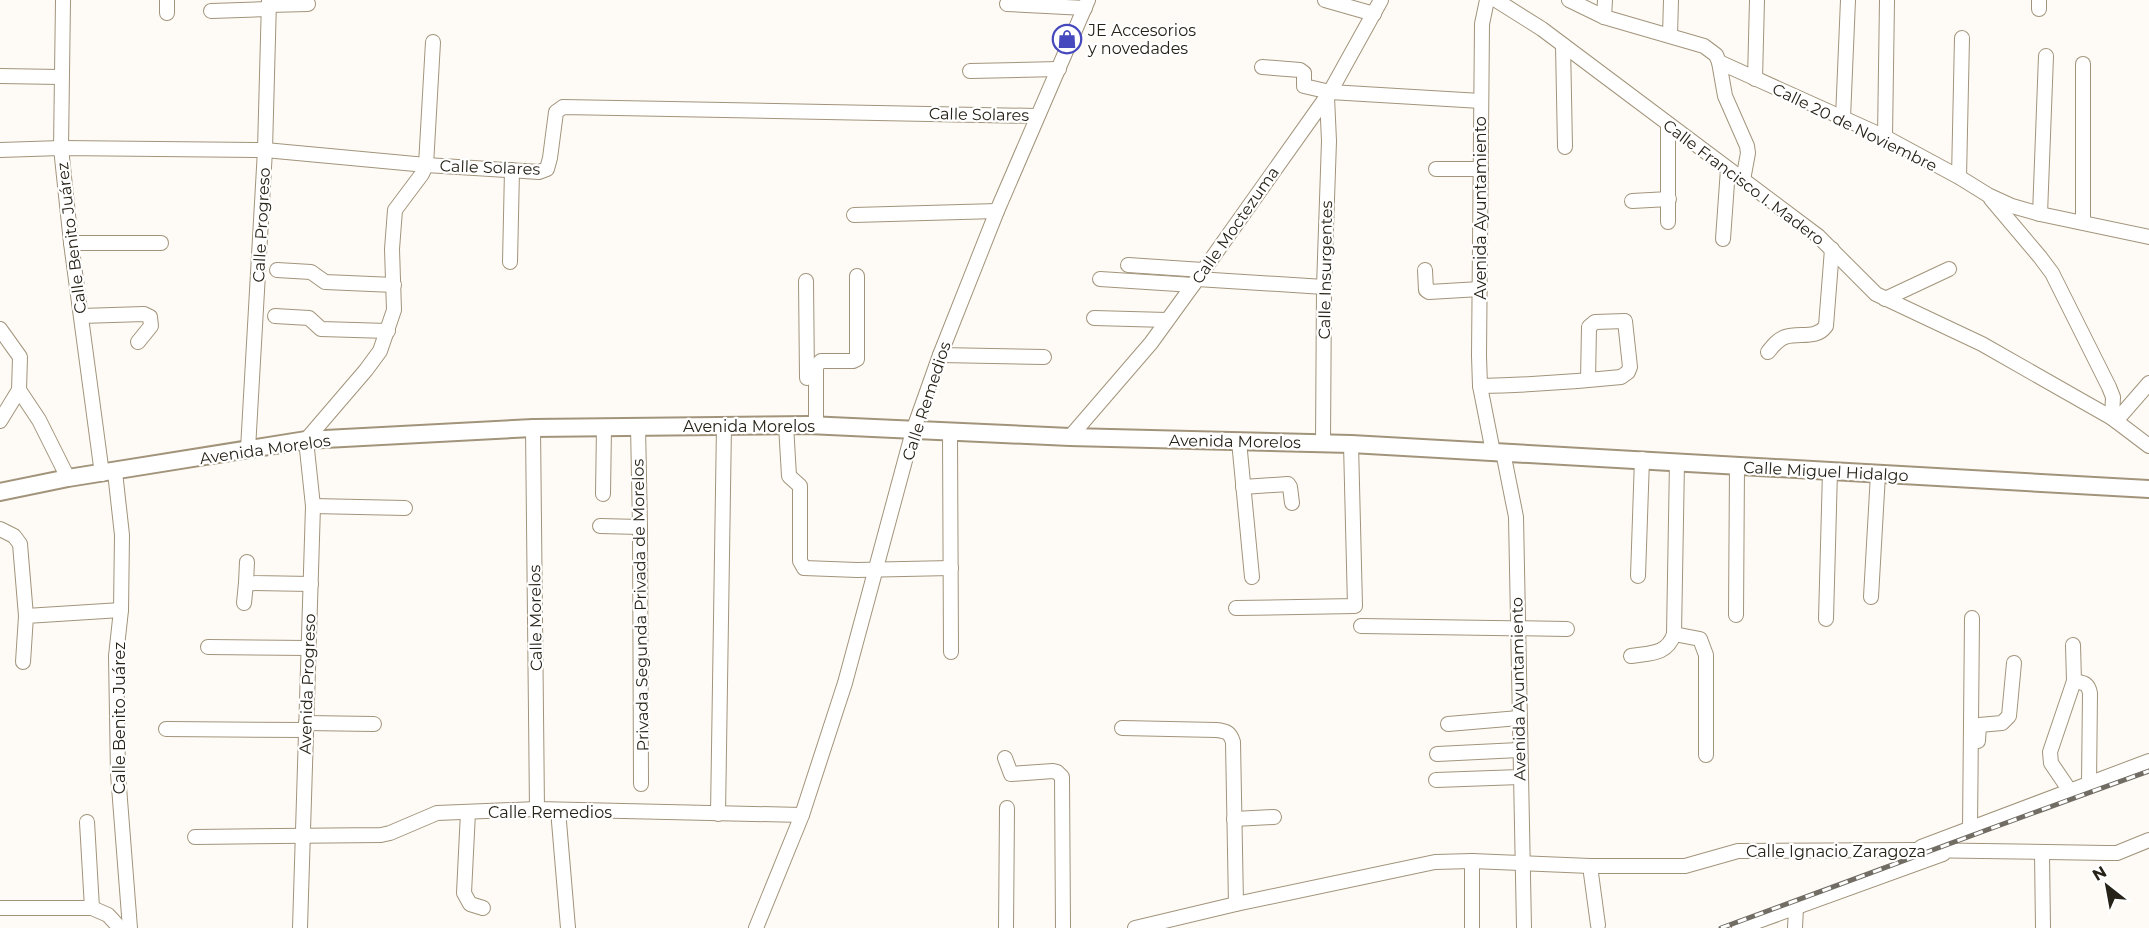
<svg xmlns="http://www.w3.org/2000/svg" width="2149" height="928" font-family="Montserrat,sans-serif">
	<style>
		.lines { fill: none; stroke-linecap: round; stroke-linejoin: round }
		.minor-casing { stroke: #a2947b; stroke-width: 16 }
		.tertiary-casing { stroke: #a2947b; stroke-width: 20 }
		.minor { stroke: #fff; stroke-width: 14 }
		.tertiary { stroke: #fff; stroke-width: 16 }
		.rail-casing { stroke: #716d64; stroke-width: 5 }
		.rail { stroke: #fff; stroke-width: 3; stroke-dasharray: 9; stroke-linecap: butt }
		.labels { text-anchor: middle; stroke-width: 4.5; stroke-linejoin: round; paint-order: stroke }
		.poi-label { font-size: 16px; fill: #272218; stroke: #fff; text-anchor: start }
		.street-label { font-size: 16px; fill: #272218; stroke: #fff }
	</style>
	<rect width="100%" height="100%" fill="#fefbf6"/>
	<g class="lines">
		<g class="minor-casing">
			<g id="minor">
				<polyline points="63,0 61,148 71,243 102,474"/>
				<polyline points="167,0 167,13"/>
				<polyline points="1325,0 1374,14"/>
				<polyline points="1487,0 1482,24 1479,356 1480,386 1493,452"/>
				<polyline points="1496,0 1542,29 1818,236 1876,294 1982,344 2112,418 2149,446"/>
				<polyline points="1569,0 1604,17 1704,46 1716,55 1719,62 1885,137 1959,177 1988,195 2012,206 2040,214 2149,237"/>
				<polyline points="1007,4 1085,8"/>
				<polyline points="269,5 308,4"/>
				<polyline points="2039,9 2039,0"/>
				<polyline points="211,11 268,9"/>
				<polyline points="1604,17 1605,0"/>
				<polyline points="1670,35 1671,0"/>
				<polyline points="1563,45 1565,147"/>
				<polyline points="1719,62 1725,96 1747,146 1748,153 1743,180"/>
				<polyline points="1262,67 1300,70 1304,73 1304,86 1330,92 1481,101"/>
				<polyline points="970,71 1059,69"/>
				<polyline points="0,76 60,77"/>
				<polyline points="1755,79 1757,0"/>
				<polyline points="1843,118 1848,0"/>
				<polyline points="1668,124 1668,222"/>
				<polyline points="1885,137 1887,0"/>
				<polyline points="0,150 61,148 265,150 426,165 539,172 547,169 550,158 556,112 563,107 1037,116"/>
				<polyline points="1436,169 1481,169"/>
				<polyline points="1959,177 1962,38"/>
				<polyline points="1991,199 2040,257 2052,273 2109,387 2113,397 2112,418"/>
				<polyline points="1632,201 1669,199"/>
				<polyline points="2040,214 2046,56"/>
				<polyline points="854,215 997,211"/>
				<polyline points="2083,222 2083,64"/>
				<polyline points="1723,239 1728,169"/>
				<polyline points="71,243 161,243"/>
				<polyline points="510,262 512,170"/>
				<polyline points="1128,265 1203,270"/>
				<polyline points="277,270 311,272 325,282 394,285"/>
				<polyline points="1425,270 1426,290 1429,292 1480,289"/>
				<polyline points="1100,279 1193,285"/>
				<polyline points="1197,279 1324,287"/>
				<polyline points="806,281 807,378"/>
				<polyline points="1885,299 1949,269"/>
				<polyline points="81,316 144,314 150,317 151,326 138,342"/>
				<polyline points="275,316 309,318 321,329 388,331"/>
				<polyline points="1094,318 1167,320"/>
				<polyline points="0,329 20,357 19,390 0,421"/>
				<path d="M1768 352C1773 346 1777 340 1785 337 1799 332 1816 340 1826 326L1832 249"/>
				<polyline points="940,355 1044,357"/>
				<path d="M1480 386C1527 385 1574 382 1621 377L1628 372 1630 367 1625 321 1595 322 1589 327 1588 380"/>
				<polyline points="19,390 39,420 68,478"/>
				<polyline points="2116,421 2149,383"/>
				<polyline points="786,425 789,476 800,486 800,561 804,568 857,570 951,568"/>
				<polyline points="816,425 816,366 821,361 853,361 857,359 857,276"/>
				<polyline points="638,426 640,527 641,784"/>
				<polyline points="533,428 537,809"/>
				<polyline points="950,433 951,652"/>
				<polyline points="1070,437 1151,343 1193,285 1330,92 1381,0"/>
				<polyline points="1239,441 1252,577"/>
				<polyline points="1323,442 1324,287 1329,141 1327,97"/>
				<polyline points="248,449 265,150 269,0"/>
				<polyline points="1503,452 1516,517 1524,928"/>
				<polyline points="115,472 122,535 121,610 116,656 118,774 130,928"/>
				<polyline points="1243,487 1288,484 1290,487 1292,503"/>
				<polyline points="603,494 604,427"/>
				<polyline points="313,506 405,508"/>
				<polyline points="600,526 640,527"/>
				<polyline points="0,529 14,536 20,544 26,616"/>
				<polyline points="247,562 246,583 311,584"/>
				<polyline points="1638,576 1642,459"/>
				<polyline points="1871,597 1878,474"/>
				<polyline points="244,603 246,583"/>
				<polyline points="1236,608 1355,606 1351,444"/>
				<polyline points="1736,615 1737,466"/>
				<polyline points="1826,619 1830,471"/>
				<polyline points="1361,626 1567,629"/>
				<polyline points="1674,634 1700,639 1706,655 1706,755"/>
				<polyline points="2073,645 2074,681"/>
				<polyline points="208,647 308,648"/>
				<path d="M1631 656C1650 653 1667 655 1674 634L1677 462"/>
				<polyline points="23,662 26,616 121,610"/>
				<polyline points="306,723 374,724"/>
				<polyline points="1448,724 1519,718"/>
				<path d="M1122 728 1216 730C1226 731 1230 732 1233 742L1236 904"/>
				<polyline points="166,729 306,730"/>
				<polyline points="1978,741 1979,725 2002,723 2009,716 2014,663"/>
				<polyline points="1437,754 1519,750"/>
				<polyline points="1005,758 1011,774 1053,771 1057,772 1062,777 1063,928"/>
				<polyline points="1436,780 1520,777"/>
				<path d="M2070 791 2051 763 2050 752 2074 681C2084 683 2088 683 2090 693L2089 784"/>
				<polyline points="558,810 568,928"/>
				<polyline points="468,812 464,893 470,904 483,908"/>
				<polyline points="718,814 724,425"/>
				<polyline points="1234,819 1274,817"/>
				<polyline points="87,822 92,908"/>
				<polyline points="1970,829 1972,618"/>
				<polyline points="195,837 381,835 390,833 437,813 537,809 802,815"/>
				<polyline points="1921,847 2149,761"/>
				<polyline points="2042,853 2043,928"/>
				<polyline points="1472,861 1472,928"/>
				<polyline points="1590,866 1598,925"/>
				<polyline points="0,908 92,908 108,915 120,928"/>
				<polyline points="300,928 313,506 306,440 366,370 380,351 394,310 392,249 395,210 422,174 426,165 433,42"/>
				<polyline points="756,928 802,815 845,683 913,431 940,355 997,211 1088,0"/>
				<polyline points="1006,928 1007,808"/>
				<polyline points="1135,928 1236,904 1435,862 1472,861 1590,866 1685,866 1738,851 1914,850 2107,853 2117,853 2149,840"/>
				<polyline points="1739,928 1943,854"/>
				<polyline points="1795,928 1796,907"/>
			</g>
		</g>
		<g class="tertiary-casing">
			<polyline id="tertiary" points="0,492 68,478 306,440 533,428 808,425 1070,437 1351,444 2149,489"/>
		</g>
		<use href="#minor" class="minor"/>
		<use href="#tertiary" class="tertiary"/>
		<g class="rail-casing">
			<path id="rail" d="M1721 928C1864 876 2006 822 2149 771"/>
		</g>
		<use href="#rail" class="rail"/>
	</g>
	<defs>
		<g id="shop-ring" transform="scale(1.5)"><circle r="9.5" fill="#fff" stroke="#4648bd" stroke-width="1.5"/><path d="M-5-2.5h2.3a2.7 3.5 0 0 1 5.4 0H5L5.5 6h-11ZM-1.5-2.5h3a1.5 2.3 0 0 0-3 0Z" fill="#4648bd"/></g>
	</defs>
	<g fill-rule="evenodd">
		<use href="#shop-ring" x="1067" y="39"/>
	</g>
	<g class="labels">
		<g class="poi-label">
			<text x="1088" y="36">JE Accesorios<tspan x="1088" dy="18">y novedades</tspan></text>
		</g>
		<g class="street-label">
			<text transform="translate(979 114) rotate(1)" y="6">Calle Solares</text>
			<text transform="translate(1855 127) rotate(26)" y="6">Calle 20 de Noviembre</text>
			<text transform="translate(490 167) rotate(2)" y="6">Calle Solares</text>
			<text transform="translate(1744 182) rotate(37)" y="6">Calle Francisco I. Madero</text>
			<text transform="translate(1480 208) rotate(-90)" y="6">Avenida Ayuntamiento</text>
			<text transform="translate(261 225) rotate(-87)" y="6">Calle Progreso</text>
			<text transform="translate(1235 225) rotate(-55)" y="6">Calle Moctezuma</text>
			<text transform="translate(71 238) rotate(-97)" y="6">Calle Benito Juárez</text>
			<text transform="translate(1325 270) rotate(-89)" y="6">Calle Insurgentes</text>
			<text transform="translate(926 401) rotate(-72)" y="6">Calle Remedios</text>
			<text x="749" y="432">Avenida Morelos</text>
			<text transform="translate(1235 441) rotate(1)" y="6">Avenida Morelos</text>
			<text transform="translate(265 449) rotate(-8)" y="6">Avenida Morelos</text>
			<text transform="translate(1826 471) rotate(3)" y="6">Calle Miguel Hidalgo</text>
			<text transform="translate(640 605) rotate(-91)" y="6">Privada Segunda Privada de Morelos</text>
			<text transform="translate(535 618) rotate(-91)" y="6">Calle Morelos</text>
			<text transform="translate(307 684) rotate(-88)" y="6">Avenida Progreso</text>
			<text transform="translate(1518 689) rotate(-91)" y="6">Avenida Ayuntamiento</text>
			<text transform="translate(119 718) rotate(-90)" y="6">Calle Benito Juárez</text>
			<text x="550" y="818">Calle Remedios</text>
			<text x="1836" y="857">Calle Ignacio Zaragoza</text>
		</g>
	</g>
	<g transform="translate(2107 886) rotate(329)" stroke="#ffffff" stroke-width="4.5" paint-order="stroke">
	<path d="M0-4.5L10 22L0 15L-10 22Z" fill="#272218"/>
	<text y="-9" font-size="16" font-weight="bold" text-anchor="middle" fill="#272218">N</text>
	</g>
</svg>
